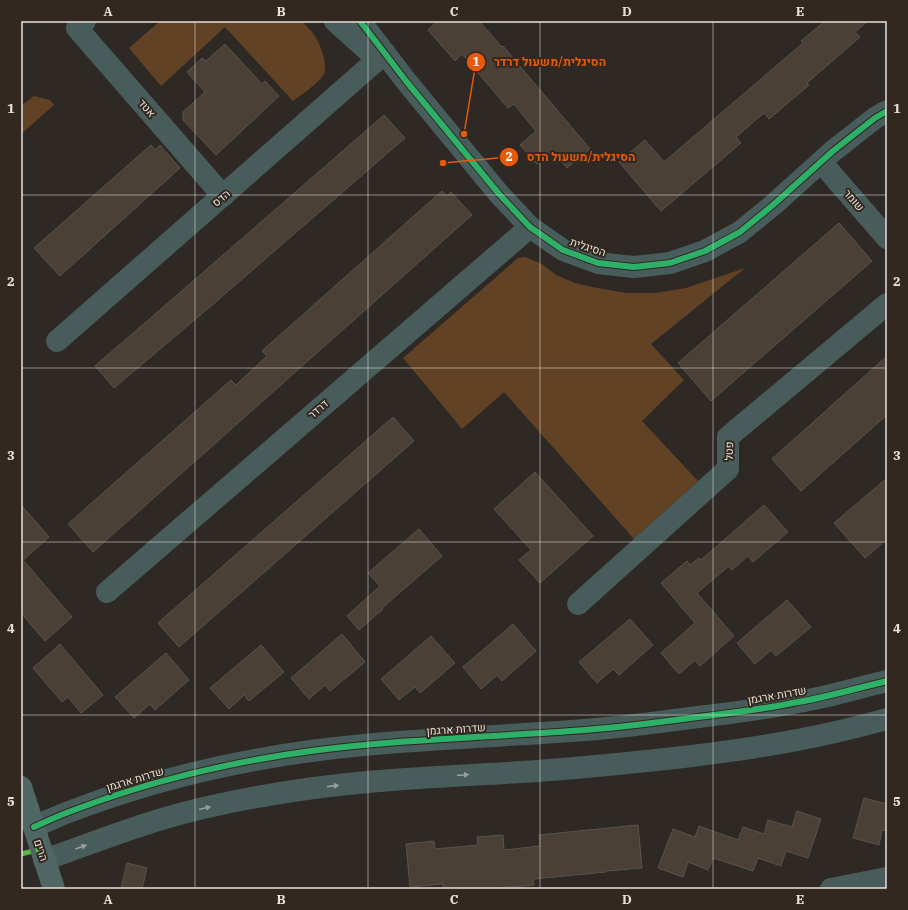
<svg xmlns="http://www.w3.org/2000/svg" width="908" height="910" font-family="'IBM Plex Serif',Heebo,serif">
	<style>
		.green { fill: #624225 }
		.building { fill: #4a4035; stroke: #59534f }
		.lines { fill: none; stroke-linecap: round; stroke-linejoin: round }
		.minor { stroke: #485c5b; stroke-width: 22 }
		.major { stroke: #506665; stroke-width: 22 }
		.quiet { stroke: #58b947; stroke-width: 5; stroke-dasharray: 10 5; stroke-linecap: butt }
		.cycleway-casing { stroke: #322820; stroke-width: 8 }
		.cycleway { stroke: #2db169; stroke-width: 6 }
		.oneway { fill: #989e9b }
		.grid { fill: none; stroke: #e8e1db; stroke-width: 1; stroke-opacity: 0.55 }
		.labels { text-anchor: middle; stroke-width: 4; stroke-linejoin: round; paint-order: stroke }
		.street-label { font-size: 11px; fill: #e8e1db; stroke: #322820 }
		.leader { fill: none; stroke: #e8590c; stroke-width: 1.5 }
		.callout-dot { fill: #e8590c; stroke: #322820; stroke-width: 1.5 }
		.mark-label { font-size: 12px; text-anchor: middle; font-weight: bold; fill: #fff }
		.callout-label { font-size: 12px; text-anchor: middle; font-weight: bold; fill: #e8590c; stroke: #322820; stroke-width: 4; stroke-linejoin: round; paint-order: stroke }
		.neatline { fill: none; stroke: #e8e1db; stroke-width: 1.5 }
		.grid-label { font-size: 13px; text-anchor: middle; font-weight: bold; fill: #e8e1db }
	</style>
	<rect width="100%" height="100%" fill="#2e2924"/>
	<g class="green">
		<path d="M160 21H302C306 26 313 32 316 38 321 46 328 65 324 74 319 83 301 95 293 101L225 27 161 86 129 48Z"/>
		<polygon points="34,96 50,100 54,105 21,134 21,106"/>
		<polygon points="525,257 542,264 556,275 575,283 597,288 627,293 655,293 686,288 745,268 651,344 684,380 642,421 698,481 634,539 504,392 462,429 403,358 518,258"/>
	</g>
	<g class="building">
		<polygon points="437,21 479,21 502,47 503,46 590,149 567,168 553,151 537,164 520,145 536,131 514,104 508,108 462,54 455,61 428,30"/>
		<polygon points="825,21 868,21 855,32 860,37 807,83 809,85 769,119 764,113 736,137 741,143 661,211 619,162 645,140 664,162 803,43 801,41"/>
		<polygon points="225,44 262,84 265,81 279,96 216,155 183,120 183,112 205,92 187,72 202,58 206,61"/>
		<polygon points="384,115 405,138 211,306 114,388 95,366 191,283"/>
		<polygon points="151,145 155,150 160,145 180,168 60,276 34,248"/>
		<polygon points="442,191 447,196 451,192 472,215 93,552 68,524 231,380 236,385 267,356 262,351"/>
		<polygon points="839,223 872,261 711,401 678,363"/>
		<polygon points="887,356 887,415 801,491 772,459"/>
		<polygon points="393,417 414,441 179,647 158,623"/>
		<polygon points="535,472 593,536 540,583 519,560 531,550 494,509"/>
		<polygon points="887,478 887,539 865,558 834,523"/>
		<polygon points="21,505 49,537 23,560 72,617 45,641 21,613"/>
		<polygon points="764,505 788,532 753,562 748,556 732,570 729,566 697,593 734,636 700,666 695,660 679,674 661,653 695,623 661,583 687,561 690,565 699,558 701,560"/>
		<polygon points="419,529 442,556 382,608 383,609 359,630 347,616 380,586 368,573"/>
		<polygon points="787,600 811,627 776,656 771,650 755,664 737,643"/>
		<polygon points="630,619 653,645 619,675 613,669 597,683 579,662"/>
		<polygon points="513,624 536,651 502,681 497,675 481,689 463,667"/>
		<polygon points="342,634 365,662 330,691 325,685 309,699 291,678"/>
		<polygon points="431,636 455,663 420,693 415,687 399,700 381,679"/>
		<polygon points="60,644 103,695 81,713 68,697 62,702 33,668"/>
		<polygon points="261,645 284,672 249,701 244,695 229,709 210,688"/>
		<polygon points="166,653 189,680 155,710 150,704 134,718 115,697"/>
		<polygon points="864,798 887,804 887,831 882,830 879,845 853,838"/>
		<polygon points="797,811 821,819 808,858 786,851 781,866 758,858 753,871 713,858 708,870 688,862 683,877 658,868 673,829 695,837 699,826 738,840 743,827 764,834 768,820 792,827"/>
		<polygon points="638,825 642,868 606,871 606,872 533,879 534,885 489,889 443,889 443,884 410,887 406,844 434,841 435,849 478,845 477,837 503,835 504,850 540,846 539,835"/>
		<polygon points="127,863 147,868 142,889 121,889"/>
	</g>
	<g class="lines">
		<g class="minor">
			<polyline points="85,21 77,28 223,196"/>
			<polyline points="335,21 376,58"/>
			<polyline points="360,21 406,81 499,194 530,227 563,250 598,263 634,267 670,263 705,251 740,232 773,205 833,151 875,118 887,111"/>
			<polyline points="821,162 887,238"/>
			<polyline points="57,341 385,53"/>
			<polyline points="107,592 530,227"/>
			<polyline points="578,604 728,469 728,437 887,304"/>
			<path d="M34 827C47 821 60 815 74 810 150 781 230 762 311 751 402 739 494 737 585 730 623 727 661 722 698 717 732 713 765 709 798 702 828 697 857 688 887 681"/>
			<path d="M44 860C84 846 122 831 162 819 212 804 263 795 314 788 388 778 463 776 538 771 589 767 641 762 692 756 731 751 769 746 807 738 834 733 861 726 887 719"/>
			<polyline points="831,889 887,878"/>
		</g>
		<polyline class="major" points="21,787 54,889"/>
		<polyline class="quiet" points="21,854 41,849"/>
		<g class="cycleway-casing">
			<g id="cycleway">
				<polyline points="360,21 406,81 499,194 530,227 563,250 598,263 634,267 670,263 705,251 740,232 773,205 833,151 875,118 887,111"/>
				<path d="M34 827C47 821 60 815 74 810 150 781 230 762 311 751 402 739 494 737 585 730 623 727 661 722 698 717 732 713 765 709 798 702 828 697 857 688 887 681"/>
			</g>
		</g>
		<use href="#cycleway" class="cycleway"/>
	</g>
	<defs><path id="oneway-solid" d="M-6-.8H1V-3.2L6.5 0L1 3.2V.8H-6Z"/></defs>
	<g class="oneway">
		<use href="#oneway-solid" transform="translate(463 775) rotate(-4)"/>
		<use href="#oneway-solid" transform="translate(333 786) rotate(-6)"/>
		<use href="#oneway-solid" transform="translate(205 808) rotate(-14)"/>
		<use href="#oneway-solid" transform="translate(81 847) rotate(-20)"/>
	</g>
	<path class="grid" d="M195 21V889M368 21V889M540 21V889M713 21V889M21 195H887M21 368H887M21 542H887M21 715H887"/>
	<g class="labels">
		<g class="street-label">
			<text transform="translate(147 108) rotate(49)" y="4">אטד</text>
			<text transform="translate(221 198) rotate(-41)" y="4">הדס</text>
			<text transform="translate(854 200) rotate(49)" y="4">שומר</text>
			<text transform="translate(588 247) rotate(18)" y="4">הסיגלית</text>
			<text transform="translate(318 409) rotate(-41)" y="4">דרדר</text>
			<text transform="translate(729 451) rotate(-88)" y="4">פטל</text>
			<text transform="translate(777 695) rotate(-10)" y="4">שדרות ארגמן</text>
			<text transform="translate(456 729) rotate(-4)" y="4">שדרות ארגמן</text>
			<text transform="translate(135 779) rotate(-17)" y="4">שדרות ארגמן</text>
			<text transform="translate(41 850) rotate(72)" y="4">הרים</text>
		</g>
	</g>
	<path class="leader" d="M464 134L476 62M443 163L509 157"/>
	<g class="callout-dot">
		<circle cx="464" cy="134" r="4"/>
		<circle cx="443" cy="163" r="4"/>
		<circle cx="476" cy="62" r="10"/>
		<circle cx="509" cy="157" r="10"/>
	</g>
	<g class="mark-label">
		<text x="476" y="66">1</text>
		<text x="509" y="161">2</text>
	</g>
	<g class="callout-label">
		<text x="550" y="66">הסיגלית/משעול דרדר</text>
		<text x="581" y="161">הסיגלית/משעול הדס</text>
	</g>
	<rect width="908" height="910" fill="none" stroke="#322820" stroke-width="44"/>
	<rect x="22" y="22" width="864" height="866" class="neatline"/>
	<g class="grid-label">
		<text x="108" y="16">A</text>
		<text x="281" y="16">B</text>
		<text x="454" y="16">C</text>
		<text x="627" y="16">D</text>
		<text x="800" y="16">E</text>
		<text x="11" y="113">1</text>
		<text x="897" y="113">1</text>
		<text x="11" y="286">2</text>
		<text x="897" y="286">2</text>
		<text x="11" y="460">3</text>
		<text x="897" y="460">3</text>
		<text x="11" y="633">4</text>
		<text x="897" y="633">4</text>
		<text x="11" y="806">5</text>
		<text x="897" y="806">5</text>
		<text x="108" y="904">A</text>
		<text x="281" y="904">B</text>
		<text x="454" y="904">C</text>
		<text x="627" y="904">D</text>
		<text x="800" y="904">E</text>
	</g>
</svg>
